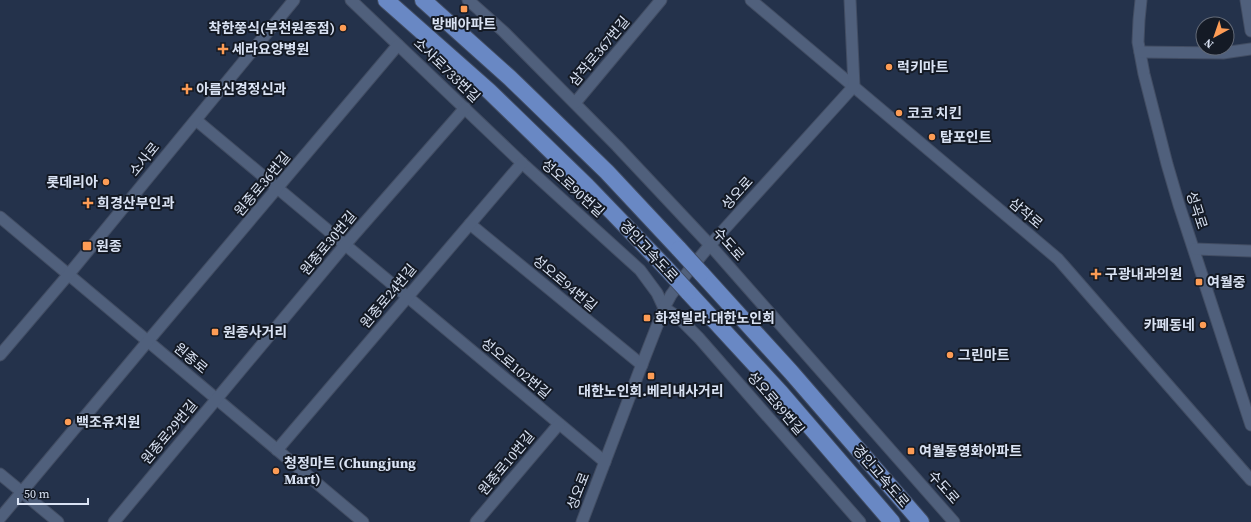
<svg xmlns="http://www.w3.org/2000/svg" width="1251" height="522" font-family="'Source Serif 4','Noto Sans KR',serif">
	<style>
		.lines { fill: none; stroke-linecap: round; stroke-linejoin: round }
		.minor-casing { stroke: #424d63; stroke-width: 13 }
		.highway-casing { stroke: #424d63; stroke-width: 18 }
		.minor { stroke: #50607c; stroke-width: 11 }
		.highway { stroke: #6988c4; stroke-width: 16 }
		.highway-bridge-casing { stroke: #424d63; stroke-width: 18; stroke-linecap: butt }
		.highway-bridge { stroke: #6988c4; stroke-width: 16 }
		.poi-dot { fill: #fd9c55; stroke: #141a25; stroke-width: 1.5 }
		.labels { text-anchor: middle; stroke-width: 4; stroke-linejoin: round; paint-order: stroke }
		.poi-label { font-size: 14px; font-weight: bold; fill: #d9e2f3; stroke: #141a25; text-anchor: start }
		.street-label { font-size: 14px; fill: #d9e2f3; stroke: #141a25 }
	</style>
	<rect width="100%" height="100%" fill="#24324b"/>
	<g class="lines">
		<g class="minor-casing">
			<g id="minor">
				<polyline points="351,0 522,163 640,270 657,293 664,308"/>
				<polyline points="468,0 503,31 617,146 710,245 954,522"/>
				<polyline points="751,0 1058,259 1251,480"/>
				<polyline points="1141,0 1139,20 1138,42 1144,74 1167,164 1179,205 1251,425"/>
				<polyline points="1246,0 1251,31"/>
				<polyline points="1140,52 1223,53 1251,49"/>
				<polyline points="575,103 661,0"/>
				<polyline points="196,120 605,462"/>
				<polyline points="0,217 363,522"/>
				<polyline points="470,224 642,365"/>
				<polyline points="1195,249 1251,251"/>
				<polyline points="664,308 678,317 699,338 860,522"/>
				<polyline points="0,355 69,274 294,0"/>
				<polyline points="277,450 522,163"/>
				<polyline points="0,474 58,522"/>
				<polyline points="0,518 148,341 398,45"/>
				<polyline points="114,522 345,245 465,108"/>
				<polyline points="476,522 559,424"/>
				<polyline points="582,522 639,372 664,308 671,295 687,273 710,245 854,86 850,0"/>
			</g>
		</g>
		<g class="highway-casing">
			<g id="highway">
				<polyline points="386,0 489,91 587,186 665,267"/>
				<polyline points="423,0 510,78 607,172 679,249"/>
				<polyline points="701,273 791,372 921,522"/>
				<polyline points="688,292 781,393 892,522"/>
			</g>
		</g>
		<use href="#minor" class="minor"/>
		<use href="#highway" class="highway"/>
		<g class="highway-bridge-casing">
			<g id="highway-bridge">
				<polyline points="679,249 701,273"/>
				<polyline points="665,267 688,292"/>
			</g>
		</g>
		<use href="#highway-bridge" class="highway-bridge"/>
	</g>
	<g class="poi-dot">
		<rect x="460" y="5" width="8" height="8" rx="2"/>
		<circle cx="343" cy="28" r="4"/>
		<path d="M221 43h4v4h4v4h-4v4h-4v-4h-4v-4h4z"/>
		<circle cx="889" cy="67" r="4"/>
		<path d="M185 83h4v4h4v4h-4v4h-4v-4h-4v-4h4z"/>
		<circle cx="899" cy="113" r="4"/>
		<circle cx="932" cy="137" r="4"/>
		<circle cx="106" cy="182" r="4"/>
		<path d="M86 197h4v4h4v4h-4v4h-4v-4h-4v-4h4z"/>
		<rect x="82" y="241" width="10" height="10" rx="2"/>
		<path d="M1094 268h4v4h4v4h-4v4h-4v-4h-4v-4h4z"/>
		<rect x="1195" y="278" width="8" height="8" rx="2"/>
		<rect x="643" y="314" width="8" height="8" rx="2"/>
		<circle cx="1203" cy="325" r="4"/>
		<rect x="211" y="328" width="8" height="8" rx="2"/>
		<circle cx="950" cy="355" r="4"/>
		<rect x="647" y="372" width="8" height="8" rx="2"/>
		<circle cx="68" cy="422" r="4"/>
		<rect x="907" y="447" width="8" height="8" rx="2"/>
		<circle cx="276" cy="471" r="4"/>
	</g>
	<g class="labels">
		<g class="poi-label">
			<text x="464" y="29" text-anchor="middle">방배아파트</text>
			<text x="335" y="33" text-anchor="end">착한쭝식(부천원종점)</text>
			<text x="232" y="54">세라요양병원</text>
			<text x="897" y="72">럭키마트</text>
			<text x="196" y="94">아름신경정신과</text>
			<text x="907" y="118">코코 치킨</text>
			<text x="940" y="142">탑포인트</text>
			<text x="98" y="187" text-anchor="end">롯데리아</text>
			<text x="97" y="208">희경산부인과</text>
			<text x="96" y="251">원종</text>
			<text x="1105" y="279">구광내과의원</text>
			<text x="1207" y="287">여월중</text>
			<text x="655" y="323">화정빌라.대한노인회</text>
			<text x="1195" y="330" text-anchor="end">카페동네</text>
			<text x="223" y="337">원종사거리</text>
			<text x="958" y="360">그린마트</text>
			<text x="651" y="396" text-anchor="middle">대한노인회.베리내사거리</text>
			<text x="76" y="427">백조유치원</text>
			<text x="919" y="456">여월동영화아파트</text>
			<text x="284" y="468">청정마트 (Chungjung<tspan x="284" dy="16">Mart)</tspan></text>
		</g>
		<g class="street-label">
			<text transform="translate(599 51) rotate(-50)" y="5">삼작로367번길</text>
			<text transform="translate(447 70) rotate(44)" y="5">소사로733번길</text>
			<text transform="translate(144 159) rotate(-51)" y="5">소사로</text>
			<text transform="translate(262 184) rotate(-50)" y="5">원종로36번길</text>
			<text transform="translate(573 188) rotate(42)" y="5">성오로90번길</text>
			<text transform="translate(737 193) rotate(-48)" y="5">성오로</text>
			<text transform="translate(1197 210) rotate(72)" y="5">성곡로</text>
			<text transform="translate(1026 213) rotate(40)" y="5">삼작로</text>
			<text transform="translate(328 243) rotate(-50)" y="5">원종로30번길</text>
			<text transform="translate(729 244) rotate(48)" y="5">수도로</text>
			<text transform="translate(649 251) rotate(47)" y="5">경인고속도로</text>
			<text transform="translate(565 283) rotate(40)" y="5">성오로94번길</text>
			<text transform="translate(388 296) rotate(-50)" y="5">원종로24번길</text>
			<text transform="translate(191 358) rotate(40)" y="5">원종로</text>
			<text transform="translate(516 368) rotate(40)" y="5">성오로102번길</text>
			<text transform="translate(776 403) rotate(49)" y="5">성오로89번길</text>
			<text transform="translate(169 432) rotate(-50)" y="5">원종로29번길</text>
			<text transform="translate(506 463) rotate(-50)" y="5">원종로10번길</text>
			<text transform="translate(881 476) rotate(49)" y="5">경인고속도로</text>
			<text transform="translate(944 487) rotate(48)" y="5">수도로</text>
			<text transform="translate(578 491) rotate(-69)" y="5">성오로</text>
		</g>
	</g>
	<g transform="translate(1215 36) rotate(220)"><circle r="19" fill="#141a25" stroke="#636a77"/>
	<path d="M0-3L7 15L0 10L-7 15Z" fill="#fd9c55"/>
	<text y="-6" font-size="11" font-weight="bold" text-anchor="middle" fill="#d9e2f3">N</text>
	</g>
	<path d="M18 498v6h70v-6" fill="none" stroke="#d9e2f3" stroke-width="2"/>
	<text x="24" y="498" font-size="12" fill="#d9e2f3" stroke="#141a25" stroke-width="3" paint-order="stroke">50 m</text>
</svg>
